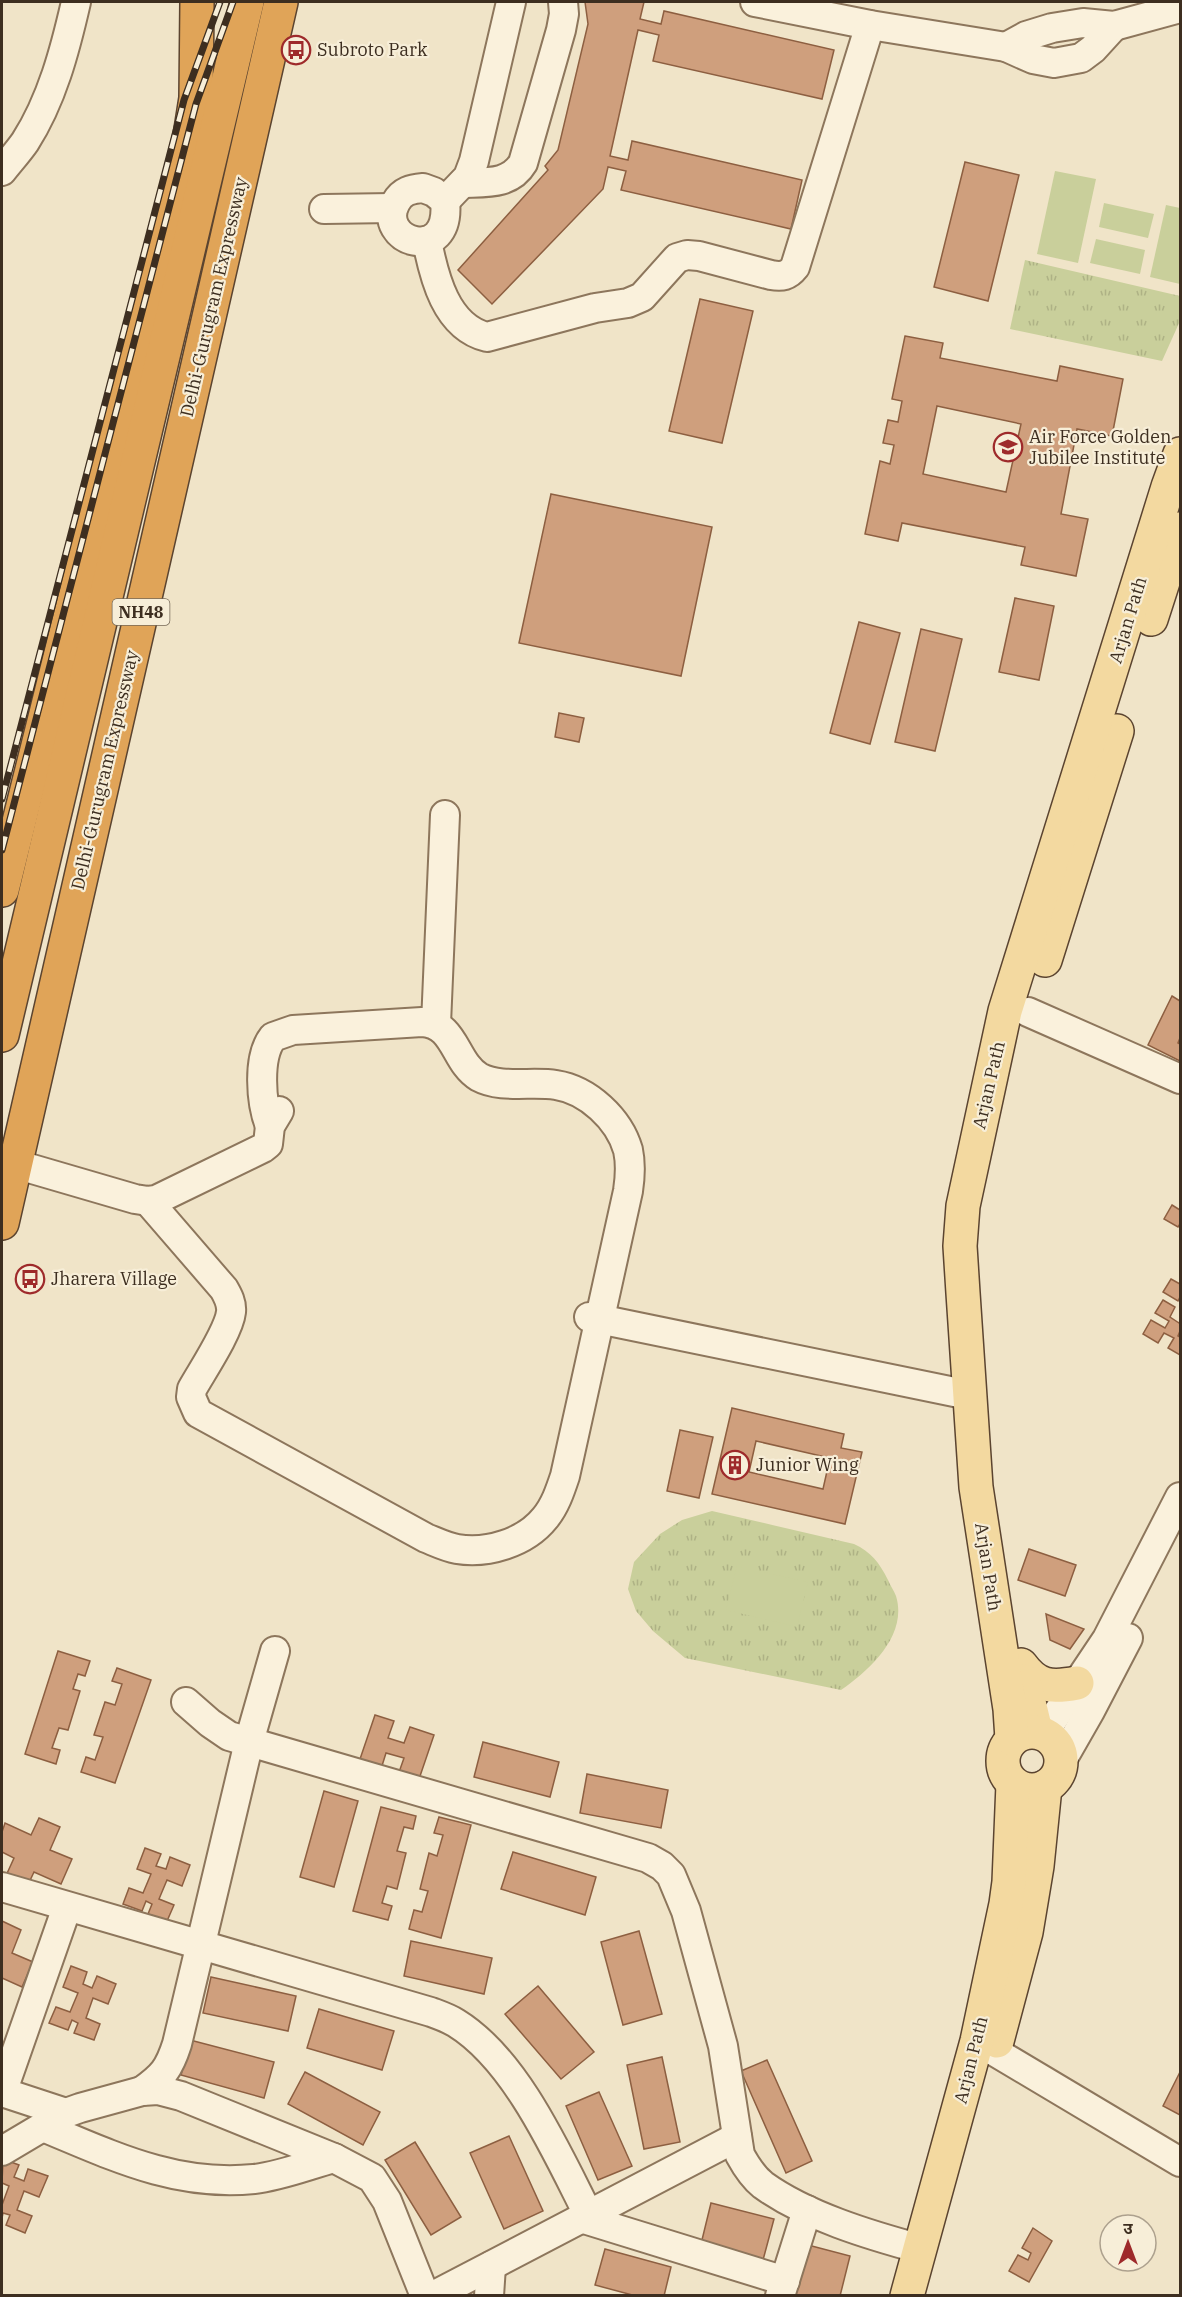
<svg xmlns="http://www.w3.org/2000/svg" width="1182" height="2297" font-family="'IBM Plex Serif','Noto Sans Devanagari',serif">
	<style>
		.grass { fill: url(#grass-tufts) }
		.garden { fill: #c9cf9b }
		.building { fill: #cf9f7d; stroke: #8d5f41; stroke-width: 1.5; fill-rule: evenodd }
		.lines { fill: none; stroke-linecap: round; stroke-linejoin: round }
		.minor-casing { stroke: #8d765c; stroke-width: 32 }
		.major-casing { stroke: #5b4430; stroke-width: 36 }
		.highway-casing { stroke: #5b4430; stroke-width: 36 }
		.minor { stroke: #faf1dc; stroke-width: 28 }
		.major { stroke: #f3d9a0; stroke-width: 33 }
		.highway { stroke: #e0a458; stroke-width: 33 }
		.rail-casing { stroke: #3d2e20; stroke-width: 7 }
		.rail { stroke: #f7eed8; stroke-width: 4.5; stroke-dasharray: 14; stroke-linecap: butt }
		.labels { text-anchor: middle; stroke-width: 4.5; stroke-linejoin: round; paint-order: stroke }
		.shield { fill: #f7eed8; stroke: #756857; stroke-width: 1.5 }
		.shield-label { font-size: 16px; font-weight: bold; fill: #3d2e20 }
		.poi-label { font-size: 18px; fill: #3d2e20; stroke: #f7eed8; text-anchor: start }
		.street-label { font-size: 18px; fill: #3d2e20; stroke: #f7eed8 }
	</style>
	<defs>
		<pattern id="grass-tufts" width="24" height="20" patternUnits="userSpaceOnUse" patternTransform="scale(1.5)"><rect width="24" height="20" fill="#c9cf9b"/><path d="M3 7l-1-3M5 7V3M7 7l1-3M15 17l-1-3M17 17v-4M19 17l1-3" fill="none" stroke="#aeb285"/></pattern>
	</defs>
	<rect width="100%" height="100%" fill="#f0e4c8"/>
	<g class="grass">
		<polygon points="1025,260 1180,296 1180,321 1162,361 1010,329"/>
		<path d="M712 1511 854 1544C871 1552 879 1562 888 1580 890 1585 894 1591 896 1596 908 1635 870 1670 841 1690L685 1658 653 1631 636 1611 628 1589 634 1562 660 1534 682 1520Z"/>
	</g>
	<g class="garden">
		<polygon points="1055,171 1096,179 1078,263 1037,254"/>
		<polygon points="1104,203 1154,214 1148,238 1099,227"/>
		<polygon points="1166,205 1180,208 1180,284 1150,277"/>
		<polygon points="1096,239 1145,250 1140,274 1090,263"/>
		<polygon points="737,1566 808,1582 797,1627 726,1610"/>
	</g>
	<g class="building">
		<polygon points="585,2 644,2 640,19 661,24 664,11 834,50 822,99 653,61 659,35 638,30 610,156 628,160 632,141 802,180 791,229 621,190 626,171 608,167 603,189 492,304 458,270 548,170 545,166 558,150 588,24"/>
		<polygon points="965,162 1019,175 988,301 934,287"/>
		<polygon points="700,299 753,311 722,443 669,431"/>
		<path d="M905 336 943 343 940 358 1057 381 1060 366 1123 379 1112 436 1077 429 1061 514 1088 519 1076 576 1021 565 1025 547 902 523 898 541 865 534 880 461 890 464 894 445 883 443 888 420 898 422 902 401 892 399ZM937 406 1021 424 1006 492 923 474Z"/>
		<polygon points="551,494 712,527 681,676 519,643"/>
		<polygon points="1015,598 1054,606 1039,680 999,672"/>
		<polygon points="859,622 900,633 870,744 830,733"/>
		<polygon points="921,629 962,639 935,751 895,742"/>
		<polygon points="559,713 584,718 579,742 555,737"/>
		<polygon points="1172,996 1180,1001 1180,1038 1178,1043 1180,1044 1180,1061 1148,1045"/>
		<polygon points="1172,1205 1180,1210 1180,1224 1178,1227 1164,1219"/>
		<polygon points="1171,1279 1180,1284 1180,1297 1178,1301 1163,1292"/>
		<polygon points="1163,1300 1175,1307 1170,1317 1179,1323 1180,1321 1180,1331 1178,1336 1180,1337 1180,1355 1168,1348 1174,1338 1164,1333 1158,1343 1143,1334 1151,1320 1165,1328 1169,1321 1155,1313"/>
		<path d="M732 1408 844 1434 841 1448 862 1452 845 1524 712 1494ZM756 1441 830 1458 823 1489 749 1472Z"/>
		<polygon points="680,1430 713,1437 699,1498 667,1491"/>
		<polygon points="1029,1549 1076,1565 1065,1596 1018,1580"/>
		<polygon points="1046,1614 1084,1629 1070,1649 1050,1640"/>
		<polygon points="58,1651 90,1661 85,1676 78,1674 73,1689 80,1691 68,1730 59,1728 52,1748 60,1750 56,1764 25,1754"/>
		<polygon points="117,1668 151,1680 115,1783 81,1772 86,1757 95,1760 103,1737 94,1735 105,1702 115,1705 122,1684 112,1681"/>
		<polygon points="375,1715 394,1721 388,1738 404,1743 410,1727 434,1735 418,1782 398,1775 404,1758 386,1753 381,1769 359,1762"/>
		<polygon points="483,1742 559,1762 550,1797 474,1777"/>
		<polygon points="587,1774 668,1790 661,1828 580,1813"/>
		<polygon points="324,1791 358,1801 334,1887 300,1877"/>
		<polygon points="381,1807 416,1816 413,1829 404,1827 397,1851 406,1853 397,1889 387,1886 382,1903 392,1906 388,1920 353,1911"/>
		<polygon points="439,1817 471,1825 441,1938 409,1929 414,1910 422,1912 428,1891 420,1889 429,1853 437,1856 443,1835 434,1833"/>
		<polygon points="39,1818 60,1827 50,1850 72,1859 61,1884 34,1872 26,1889 4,1880 14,1858 2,1852 2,1832 5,1823 31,1835"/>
		<polygon points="145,1848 161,1854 156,1866 166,1869 170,1857 190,1865 182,1886 167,1880 159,1899 174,1905 167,1921 148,1914 152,1904 146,1901 142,1911 123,1904 129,1888 143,1893 151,1874 137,1869"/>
		<polygon points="513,1852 596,1877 585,1915 501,1889"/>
		<polygon points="2,1921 21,1930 12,1953 33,1962 22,1987 2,1978"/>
		<polygon points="639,1931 662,2014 623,2025 601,1942"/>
		<polygon points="411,1941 492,1958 484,1994 404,1976"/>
		<polygon points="71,1966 87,1972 83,1984 92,1988 97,1976 116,1984 108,2004 93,1998 86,2018 100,2024 94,2040 74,2033 78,2023 72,2020 68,2030 49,2023 56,2007 70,2012 78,1993 63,1987"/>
		<polygon points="211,1977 296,1996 288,2031 203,2013"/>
		<polygon points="538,1986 594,2052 561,2079 505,2014"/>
		<polygon points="319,2009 394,2031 382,2070 307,2048"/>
		<polygon points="190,2040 274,2062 264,2098 181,2075"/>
		<polygon points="662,2057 680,2142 644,2149 627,2065"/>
		<polygon points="767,2060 812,2161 786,2173 741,2071"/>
		<polygon points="305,2072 380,2112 363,2145 288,2104"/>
		<polygon points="1180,2072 1180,2115 1163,2106"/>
		<polygon points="599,2092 632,2166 598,2180 566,2106"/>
		<polygon points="509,2136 543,2211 504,2229 470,2153"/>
		<polygon points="415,2142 461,2217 431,2235 385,2160"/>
		<polygon points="3,2159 19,2165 14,2177 24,2181 28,2169 48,2176 39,2197 24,2191 17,2210 32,2216 25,2233 6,2225 10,2215 3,2213 2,2218 2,2205 9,2186 2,2183"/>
		<polygon points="711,2203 774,2219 763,2260 701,2244"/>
		<polygon points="1033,2228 1052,2241 1029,2282 1009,2271 1018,2255 1028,2260 1031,2253 1022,2248"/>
		<polygon points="808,2245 850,2256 840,2296 795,2296"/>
		<polygon points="605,2249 671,2267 664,2296 636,2296 595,2285"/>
	</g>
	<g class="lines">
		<g class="minor-casing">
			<g id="minor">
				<polyline points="755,2 870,25 1006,47 1033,59 1054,63 1081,58 1093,49 1114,26"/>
				<polyline points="1006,47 1026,36 1052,28 1083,23 1114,26 1180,8"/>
				<path d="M2 171C9 162 18 152 25 142 52 100 65 50 76 2"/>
				<path d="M463 183C486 182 510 185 523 163L561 30 564 14 563 2"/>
				<path d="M423 188 434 192 445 201C452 267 374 241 396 202 402 191 411 189 423 188Z"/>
				<polyline points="445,201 468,177 474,161 511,2"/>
				<polyline points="324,209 393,208"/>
				<path d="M427 241C434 277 446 327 487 337L595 308 628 303 642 297 677 258 687 255 699 256 771 275C782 277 788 276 795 267L870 25"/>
				<polyline points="1028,1012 1180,1079"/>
				<polyline points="436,1024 445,815"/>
				<polyline points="15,1164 135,1199 148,1201 156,1200 263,1148 268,1144 270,1126 279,1111"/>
				<path d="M148 1201 224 1289C228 1296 232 1303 231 1312 229 1331 202 1371 192 1389L191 1397 198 1413 426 1538C436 1542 446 1547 457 1549 487 1554 525 1543 545 1518 555 1506 560 1491 565 1476L628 1191C630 1178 631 1164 628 1150 619 1119 588 1090 556 1085 532 1081 501 1089 479 1077 454 1062 456 1024 422 1022L293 1030 273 1037C257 1057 261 1104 270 1126"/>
				<polyline points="589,1317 969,1395"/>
				<path d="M186 1702 210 1723 229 1736 648 1858 662 1866 671 1875 686 1911 723 2046 740 2155C746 2166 753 2177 763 2185 806 2216 869 2235 921 2249"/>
				<polyline points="1044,1733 1107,1639 1180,1497"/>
				<polyline points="1062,1760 1090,1711 1128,1638"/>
				<path d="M2 1887 431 2012C439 2015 448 2018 456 2023 516 2060 557 2153 588 2214"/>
				<polyline points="977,2041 1180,2162"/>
				<path d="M142 2091C163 2076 169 2069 177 2044L249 1742 275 1651"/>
				<polyline points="2,2092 66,2113"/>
				<polyline points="2,2093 67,1907"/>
				<path d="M43 2127C113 2156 176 2187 254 2179 281 2176 308 2165 334 2158"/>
				<polyline points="2,2151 66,2113 80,2108 142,2091 158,2090 181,2096 334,2158 372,2178 387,2201 425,2296"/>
				<polyline points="581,2218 785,2281"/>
				<polyline points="433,2296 737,2137"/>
				<polyline points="489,2296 491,2266"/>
				<polyline points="780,2296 807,2210"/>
			</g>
		</g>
		<g class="major-casing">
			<g id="major">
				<polyline points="1151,619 1180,529"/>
				<polyline points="1045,960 1117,731"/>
				<path d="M1021 1665C1037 1687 1051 1688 1077 1683"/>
				<polyline points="1024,1681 1036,1731"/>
				<circle cx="1032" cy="1761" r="29"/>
				<polyline points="1012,1739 1010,1709 976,1487 963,1293 960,1246 963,1206 1005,1011 1168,487 1180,454"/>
				<polyline points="997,2041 1026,1932 1037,1866 1045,1787"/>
				<polyline points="907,2296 977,2041 1006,1904 1009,1882 1013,1784"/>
			</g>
		</g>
		<g class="highway-casing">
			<g id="highway">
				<polyline points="2,890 190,136 196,98 197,2"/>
				<polyline points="2,1035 247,2"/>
				<polyline points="2,1223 281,2"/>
			</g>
		</g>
		<use href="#minor" class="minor"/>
		<use href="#major" class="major"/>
		<use href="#highway" class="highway"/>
		<g class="rail-casing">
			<g id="rail">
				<polyline points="2,799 184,100 220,2"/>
				<polyline points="2,850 196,104 233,2"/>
			</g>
		</g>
		<use href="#rail" class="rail"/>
	</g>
	<defs>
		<g id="bus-ring" transform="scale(1.5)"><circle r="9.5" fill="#f7eed8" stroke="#9e2a2b" stroke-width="1.5"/><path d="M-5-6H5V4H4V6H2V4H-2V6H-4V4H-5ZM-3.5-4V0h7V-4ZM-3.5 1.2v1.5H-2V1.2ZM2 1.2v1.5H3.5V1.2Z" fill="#9e2a2b"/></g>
		<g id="school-ring" transform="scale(1.5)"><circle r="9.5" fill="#f7eed8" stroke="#9e2a2b" stroke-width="1.5"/><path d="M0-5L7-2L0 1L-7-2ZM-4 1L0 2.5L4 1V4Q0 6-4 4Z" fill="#9e2a2b"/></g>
		<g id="building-ring" transform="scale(1.5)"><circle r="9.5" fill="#f7eed8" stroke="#9e2a2b" stroke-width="1.5"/><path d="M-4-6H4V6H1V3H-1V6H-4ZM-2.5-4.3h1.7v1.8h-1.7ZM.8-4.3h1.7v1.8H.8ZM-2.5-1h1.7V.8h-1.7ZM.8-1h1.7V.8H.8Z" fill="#9e2a2b"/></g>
	</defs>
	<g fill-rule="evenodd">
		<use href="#bus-ring" x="296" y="50"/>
		<use href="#school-ring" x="1008" y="447"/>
		<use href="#bus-ring" x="30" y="1279"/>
		<use href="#building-ring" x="735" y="1465"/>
	</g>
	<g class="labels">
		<rect class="shield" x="112.5" y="599" width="57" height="26" rx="4.5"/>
		<g class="shield-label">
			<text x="141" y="618">NH48</text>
		</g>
		<g class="poi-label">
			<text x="317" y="56">Subroto Park</text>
			<text x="1029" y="443">Air Force Golden<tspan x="1029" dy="21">Jubilee Institute</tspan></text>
			<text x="51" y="1285">Jharera Village</text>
			<text x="756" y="1471">Junior Wing</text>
		</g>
		<g class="street-label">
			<text transform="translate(214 297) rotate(-77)" y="6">Delhi-Gurugram Expressway</text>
			<text transform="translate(1128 620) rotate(-73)" y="6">Arjan Path</text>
			<text transform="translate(105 770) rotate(-77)" y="6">Delhi-Gurugram Expressway</text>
			<text transform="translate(989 1085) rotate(-77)" y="6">Arjan Path</text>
			<text transform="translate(988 1567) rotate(81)" y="6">Arjan Path</text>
			<text transform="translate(971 2060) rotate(-76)" y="6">Arjan Path</text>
		</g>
	</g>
	<rect width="1182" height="2297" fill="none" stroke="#3d2e20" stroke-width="6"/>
	<g transform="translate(1128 2243)"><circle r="28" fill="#f7eed8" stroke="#ada18e" stroke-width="1.5"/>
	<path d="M0-4.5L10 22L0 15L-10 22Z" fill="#9e2a2b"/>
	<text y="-9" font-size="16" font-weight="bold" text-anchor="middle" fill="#3d2e20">उ</text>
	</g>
</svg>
